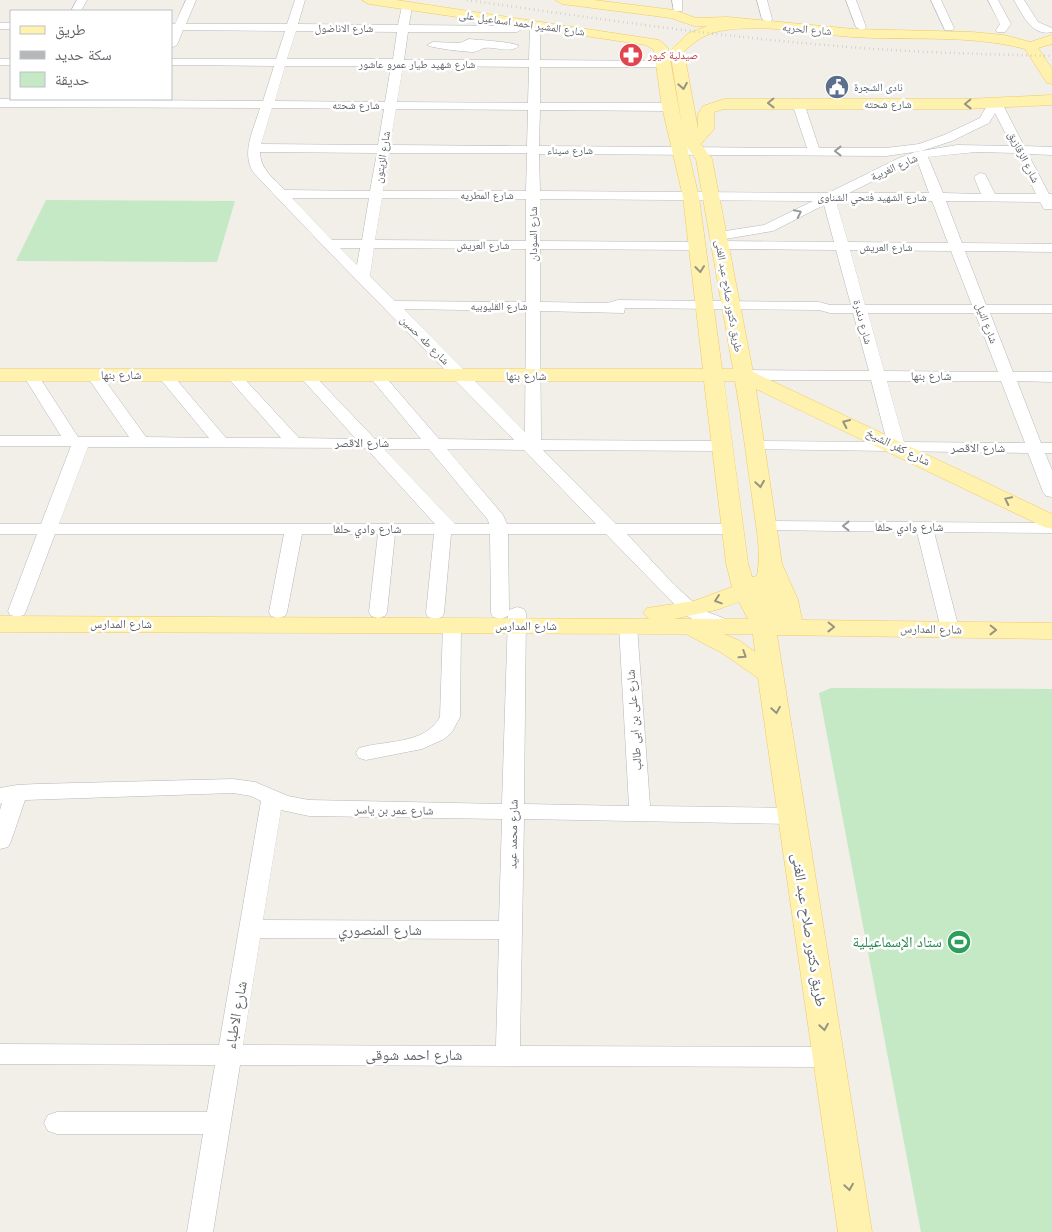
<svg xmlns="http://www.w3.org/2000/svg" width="1052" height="1232" font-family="Arial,'Noto Naskh Arabic',sans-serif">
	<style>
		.green { fill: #c5e8c5 }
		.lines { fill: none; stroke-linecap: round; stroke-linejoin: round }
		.minor-casing { stroke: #b5b8bc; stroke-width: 1 }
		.major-casing { stroke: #f2c960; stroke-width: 1 }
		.minor { fill: #fff; fill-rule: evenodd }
		.major { fill: #fff2af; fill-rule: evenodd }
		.rail { stroke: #b6b7b8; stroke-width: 2.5; stroke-dasharray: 0.5 4; stroke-linecap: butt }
		.oneway { stroke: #979581 }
		.oneway2 { stroke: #979a9d }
		.labels { text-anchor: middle; stroke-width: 5; stroke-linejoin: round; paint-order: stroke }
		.far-street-label { font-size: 11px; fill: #5f6368; stroke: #fff }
		.far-health-label { font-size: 11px; fill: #be3a42; stroke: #fff; text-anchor: start }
		.far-service-label { font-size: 11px; fill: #4e5e75; stroke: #fff; text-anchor: start }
		.street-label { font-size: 12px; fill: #5f6368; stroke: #fff }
		.near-street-label { font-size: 15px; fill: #5f6368; stroke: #fff }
		.near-leisure-label { font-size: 15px; fill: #27864d; stroke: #fff; text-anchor: end }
	</style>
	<rect width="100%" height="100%" fill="#f1efe8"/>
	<g class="green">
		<polygon points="46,200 47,200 235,201 217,262 16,261"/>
		<polygon points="831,688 1052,689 1052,1232 921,1232 819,693"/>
	</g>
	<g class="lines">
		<g class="minor-casing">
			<g id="minor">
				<polygon points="77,0 87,0 81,11 71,11"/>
				<path d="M186 0H196L186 24H287L295 0H305L298 24 398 25 402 6 407 3 412 6 409 25 517 26 522 29 517 32H408L404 60H529L530 24 535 21 540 24V60L663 61 669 64 663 67H540V103H670L676 107 670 111 540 110 539 146 807 148 792 103 798 99 804 103 819 148H886L919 144 944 135 980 118 990 100 996 99 1002 103 1024 146 1052 147V155L1028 154 1049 194H1052V209H1044L1040 202 946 201 962 243 1052 244V252L965 251 986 305H1052V313H990L1013 372H1052V382L1017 381 1041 443H1052V453H1045L1052 470V497L1046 496 1043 492 1028 453 748 449 746 446 748 443 754 441 887 442 871 380H743L738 378 735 375 738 372 743 370 869 371 853 313H830L819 310 625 308 624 313 540 311 541 440 724 441 730 443 732 446 730 449 724 451 543 450 616 524H733L739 525 742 529 739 533 733 534H627C649 557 679 593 704 610 713 616 729 617 734 626L732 630C715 635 697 622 683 613L606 534H508L509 610 517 607 524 609 526 613 524 804 629 806 619 626 621 622 628 620 635 622 637 626 650 806 792 808 800 811 803 816 800 821 792 824 524 819 520 1046 829 1047 838 1050 841 1057 838 1064 829 1067 240 1065 213 1232H187L203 1134H57L48 1131 44 1123 48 1115 57 1112H207L215 1065 0 1064V1044L219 1045 261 801 251 796 233 793 25 800 11 841 8 847 0 849V810L2 803 0 804V788L17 785 37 784 233 779 255 782 288 796 309 800 502 804 508 616 500 619 493 617 491 613 490 534H451L444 613 442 617 435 619 428 617 426 613 434 534H395L387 612 385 616 378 618 371 616 369 612 378 534H302L287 612 285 616 278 618 271 616 269 612 284 534H55L26 611 24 615 17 617 10 615 8 611 37 534H0V524H41L71 446H0V436H61L23 375 26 372H36L78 437H129L86 375 89 372H99L146 437 209 438 157 375 160 372H170L226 438H281L229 379 226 376 229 373H239L299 438 356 439 302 379 299 376 302 373H312L375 439H421L369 376 372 373H382L439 439 514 440C426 350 339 264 253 172 241 152 254 129 260 108L0 107V99L263 101 274 66 171 65V59H276L285 31 183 30 177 45 171 48V24H175ZM296 31 397 32 393 59H287ZM285 66H391L385 102 275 101ZM403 66 529 67 528 103 397 102ZM272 108 384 109 378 145 261 144ZM396 109 528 110 527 146 390 145ZM995 113 1012 146 957 145 915 152 899 158 828 193 540 191 539 154 886 156 921 151 952 141 989 123ZM260 152 377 153 370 191 285 190C274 179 260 169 260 152ZM976 152 1016 153 1036 194H995L985 174 980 173 974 177 981 194 943 193 928 157ZM389 153H527L526 191H383ZM917 160 929 193H849L907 164ZM292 198H369L362 240H332ZM382 198 526 199V241L375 240ZM540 199 813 201 764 225 719 232 712 236 719 240 773 231 824 205 834 242 721 241 714 245 721 249 836 250 851 305H830L819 302 618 300 607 303 540 302V249L697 250 704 246 697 242 540 241ZM836 201H932L948 243 848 242ZM340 248H360L357 265ZM374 248 526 249V302L395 301 370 276ZM850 250 951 251 972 305H865ZM404 309 526 311 525 432ZM868 313H975L998 372 884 371ZM887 381H1001L1025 443 904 442ZM88 447 366 448 435 524H59ZM384 449H429L488 520 489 524H455ZM447 449 524 450 596 524H507L503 515ZM281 810 309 816 502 819 499 921 263 920ZM260 938 499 939 496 1046 243 1045Z"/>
				<polygon points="672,0 682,0 682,11 674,11"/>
				<polygon points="757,0 767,0 772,19 771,21 767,22 762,19"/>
				<polygon points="846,0 856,0 866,27 865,29 861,30 856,27"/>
				<polygon points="931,0 941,0 954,28 953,30 945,30"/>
				<polygon points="988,0 998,0 1011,24 1005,32 997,32 996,30 1000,24"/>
				<path d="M1014 0H1024L1038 22 1052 28V32C1032 37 1022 14 1014 0Z"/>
				<rect x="0" y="23" width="11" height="6"/>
				<path d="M469 39C478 40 515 42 519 46 510 54 495 46 484 48 480 49 478 52 473 52 466 52 431 48 427 45L433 42 460 43Z"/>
				<rect x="0" y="59" width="11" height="6"/>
				<polygon points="767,521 1052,523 1052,533 934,532 959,629 957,633 950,635 943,633 941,629 917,532 761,530 758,526 761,522"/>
				<path d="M452 620 459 622 461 626 460 717 452 732 444 739 422 749 366 760 359 758 356 753 359 748C385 740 425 745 440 717L443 626 445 622Z"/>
			</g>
		</g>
		<g class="major-casing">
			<path id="major" d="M362 0H396L659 40 668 48 682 126 670 51 687 34 707 26H694L671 18 562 4 555 0H594L674 10 696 18 728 17 854 29 972 32 1004 35 1030 42 1052 35V44L1038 48 1052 69V84L1047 83 1025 49C969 34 910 41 853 37 809 34 764 23 720 31 706 34 694 41 684 52L698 129V114L703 106 724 99H966L1052 95V105L966 109H724L714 112V129L701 144 712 159 753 372 1052 514V529L1044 527 756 389 782 564 798 600 802 620 1052 623V639L777 635 872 1232H838L758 678 722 653 686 634 0 632V616L649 619 643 613 647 608 694 601 732 587 726 563 704 381H0V369H703L683 197 662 107 654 50 646 45 369 4ZM687 147 696 159 733 369H722L699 197ZM724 381H735C742 419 746 457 752 496 755 522 762 550 757 576L752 577 748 563ZM739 602 748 619H674L716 610ZM724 634H753L755 652 740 641Z"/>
		</g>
		<use href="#minor" class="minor"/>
		<use href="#major" class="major"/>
		<path class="rail" d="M467 0C586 17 705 35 825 45 900 52 976 54 1052 56"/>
	</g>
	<defs><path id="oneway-chevron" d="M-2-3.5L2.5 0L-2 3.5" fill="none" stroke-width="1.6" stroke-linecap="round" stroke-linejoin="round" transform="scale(1.25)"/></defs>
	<g class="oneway">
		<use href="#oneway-chevron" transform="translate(683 86) rotate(80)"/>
		<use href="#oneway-chevron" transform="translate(771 103) rotate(179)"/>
		<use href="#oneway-chevron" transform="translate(968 104) rotate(179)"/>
		<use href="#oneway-chevron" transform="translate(700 269) rotate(83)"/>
		<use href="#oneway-chevron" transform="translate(846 423) rotate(-155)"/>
		<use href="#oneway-chevron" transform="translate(760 484) rotate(81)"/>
		<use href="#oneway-chevron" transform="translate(1008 500) rotate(-154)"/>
		<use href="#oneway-chevron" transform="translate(718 600) rotate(161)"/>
		<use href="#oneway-chevron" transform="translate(831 627) rotate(1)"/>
		<use href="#oneway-chevron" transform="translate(993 630) rotate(1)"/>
		<use href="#oneway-chevron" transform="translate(743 655) rotate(33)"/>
		<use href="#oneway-chevron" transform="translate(776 710) rotate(81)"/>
		<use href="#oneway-chevron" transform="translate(824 1027) rotate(81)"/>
		<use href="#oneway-chevron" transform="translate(849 1187) rotate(81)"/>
	</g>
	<g class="oneway2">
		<use href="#oneway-chevron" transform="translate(838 151) rotate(-180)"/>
		<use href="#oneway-chevron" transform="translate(798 213) rotate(-26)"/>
		<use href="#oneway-chevron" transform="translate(846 526) rotate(-180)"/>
	</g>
	<defs>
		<g id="pharmacy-disc" transform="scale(1.25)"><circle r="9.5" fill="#e0444e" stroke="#fff"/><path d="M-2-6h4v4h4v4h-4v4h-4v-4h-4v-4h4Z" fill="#fff"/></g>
		<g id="civic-disc" transform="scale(1.25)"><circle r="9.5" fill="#5c6f8a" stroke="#fff"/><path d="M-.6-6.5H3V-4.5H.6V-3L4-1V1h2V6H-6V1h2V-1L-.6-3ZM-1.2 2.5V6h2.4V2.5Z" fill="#fff"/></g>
		<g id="stadium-disc" transform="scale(1.25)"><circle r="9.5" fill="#2e9e5b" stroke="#fff"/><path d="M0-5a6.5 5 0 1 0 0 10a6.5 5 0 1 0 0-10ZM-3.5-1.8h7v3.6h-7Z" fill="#fff"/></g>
	</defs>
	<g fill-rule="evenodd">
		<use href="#pharmacy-disc" x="631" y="55"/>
		<use href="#civic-disc" x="837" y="87"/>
		<use href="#stadium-disc" x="959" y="942"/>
	</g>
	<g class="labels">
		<g class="far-street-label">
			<text transform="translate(522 23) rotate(8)" y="4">شارع المشير احمد اسماعيل على</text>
			<text x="344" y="32">شارع الاناضول</text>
			<text transform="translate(807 29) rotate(5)" y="4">شارع الحريه</text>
			<text x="417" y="68">شارع شهيد طيار عمرو عاشور</text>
			<text x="888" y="108">شارع شحته</text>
			<text x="356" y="109">شارع شحته</text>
			<text x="570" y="154">شارع سيناء</text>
			<text transform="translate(382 157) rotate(-81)" y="4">شارع الزيتون</text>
			<text transform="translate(1024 157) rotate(63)" y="4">شارع الزقازيق</text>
			<text transform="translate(894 167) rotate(-24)" y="4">شارع الغربية</text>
			<text x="487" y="199">شارع المطريه</text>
			<text x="872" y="201">شارع الشهيد فتحي الشناوى</text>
			<text transform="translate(533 234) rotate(-90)" y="4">شارع السودان</text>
			<text x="483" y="249">شارع العريش</text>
			<text x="886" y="251">شارع العريش</text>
			<text transform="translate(729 296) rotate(80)" y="4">طريق دكتور صلاح عبد الغنى</text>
			<text x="499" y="310">شارع القليوبيه</text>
			<text transform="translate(863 322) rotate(75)" y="4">شارع دندرة</text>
			<text transform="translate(987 323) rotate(69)" y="4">شارع النيل</text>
			<text transform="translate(425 340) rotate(45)" y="4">شارع طه حسين</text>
		</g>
		<g class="far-health-label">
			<text x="648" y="59">صيدلية كيور</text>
		</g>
		<g class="far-service-label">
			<text x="854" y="91">نادى الشجرة</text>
		</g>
		<g class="street-label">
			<text x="121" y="379">شارع بنها</text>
			<text x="526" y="380">شارع بنها</text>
			<text x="931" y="380">شارع بنها</text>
			<text x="362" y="447">شارع الاقصر</text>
			<text transform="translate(898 447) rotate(26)" y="4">شارع كفر الشيخ</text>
			<text x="978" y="452">شارع الاقصر</text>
			<text x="909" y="531">شارع وادي حلفا</text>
			<text x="367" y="533">شارع وادي حلفا</text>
			<text x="121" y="628">شارع المدارس</text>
			<text x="526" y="630">شارع المدارس</text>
			<text transform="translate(931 629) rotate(1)" y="4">شارع المدارس</text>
			<text transform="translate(634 720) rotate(-94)" y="4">شارع على بن ابى طالب</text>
			<text transform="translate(394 810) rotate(1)" y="4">شارع عمر بن ياسر</text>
			<text transform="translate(513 834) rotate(-89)" y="4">شارع محمد عيد</text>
		</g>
		<g class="near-street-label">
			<text x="380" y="935">شارع المنصوري</text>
			<text transform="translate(809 930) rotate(81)" y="5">طريق دكتور صلاح عبد الغنى</text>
			<text transform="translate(236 1015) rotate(-80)" y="5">شارع الاطباء</text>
			<text x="414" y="1060">شارع احمد شوقى</text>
		</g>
		<g class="near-leisure-label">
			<text x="942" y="947">ستاد الإسماعيلية</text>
		</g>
	</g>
	<rect x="10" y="10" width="162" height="90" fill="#ffffff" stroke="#bfc1c3"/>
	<rect x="20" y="26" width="25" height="8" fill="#fff2af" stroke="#bfc1c3"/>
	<text x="55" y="35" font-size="15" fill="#5f6368">طريق</text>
	<rect x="20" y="51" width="25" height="8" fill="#b6b7b8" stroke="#bfc1c3"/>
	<text x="55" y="60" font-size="15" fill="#5f6368">سكة حديد</text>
	<rect x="20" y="72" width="25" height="15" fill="#c5e8c5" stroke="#bfc1c3"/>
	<text x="55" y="85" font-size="15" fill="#5f6368">حديقة</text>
</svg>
